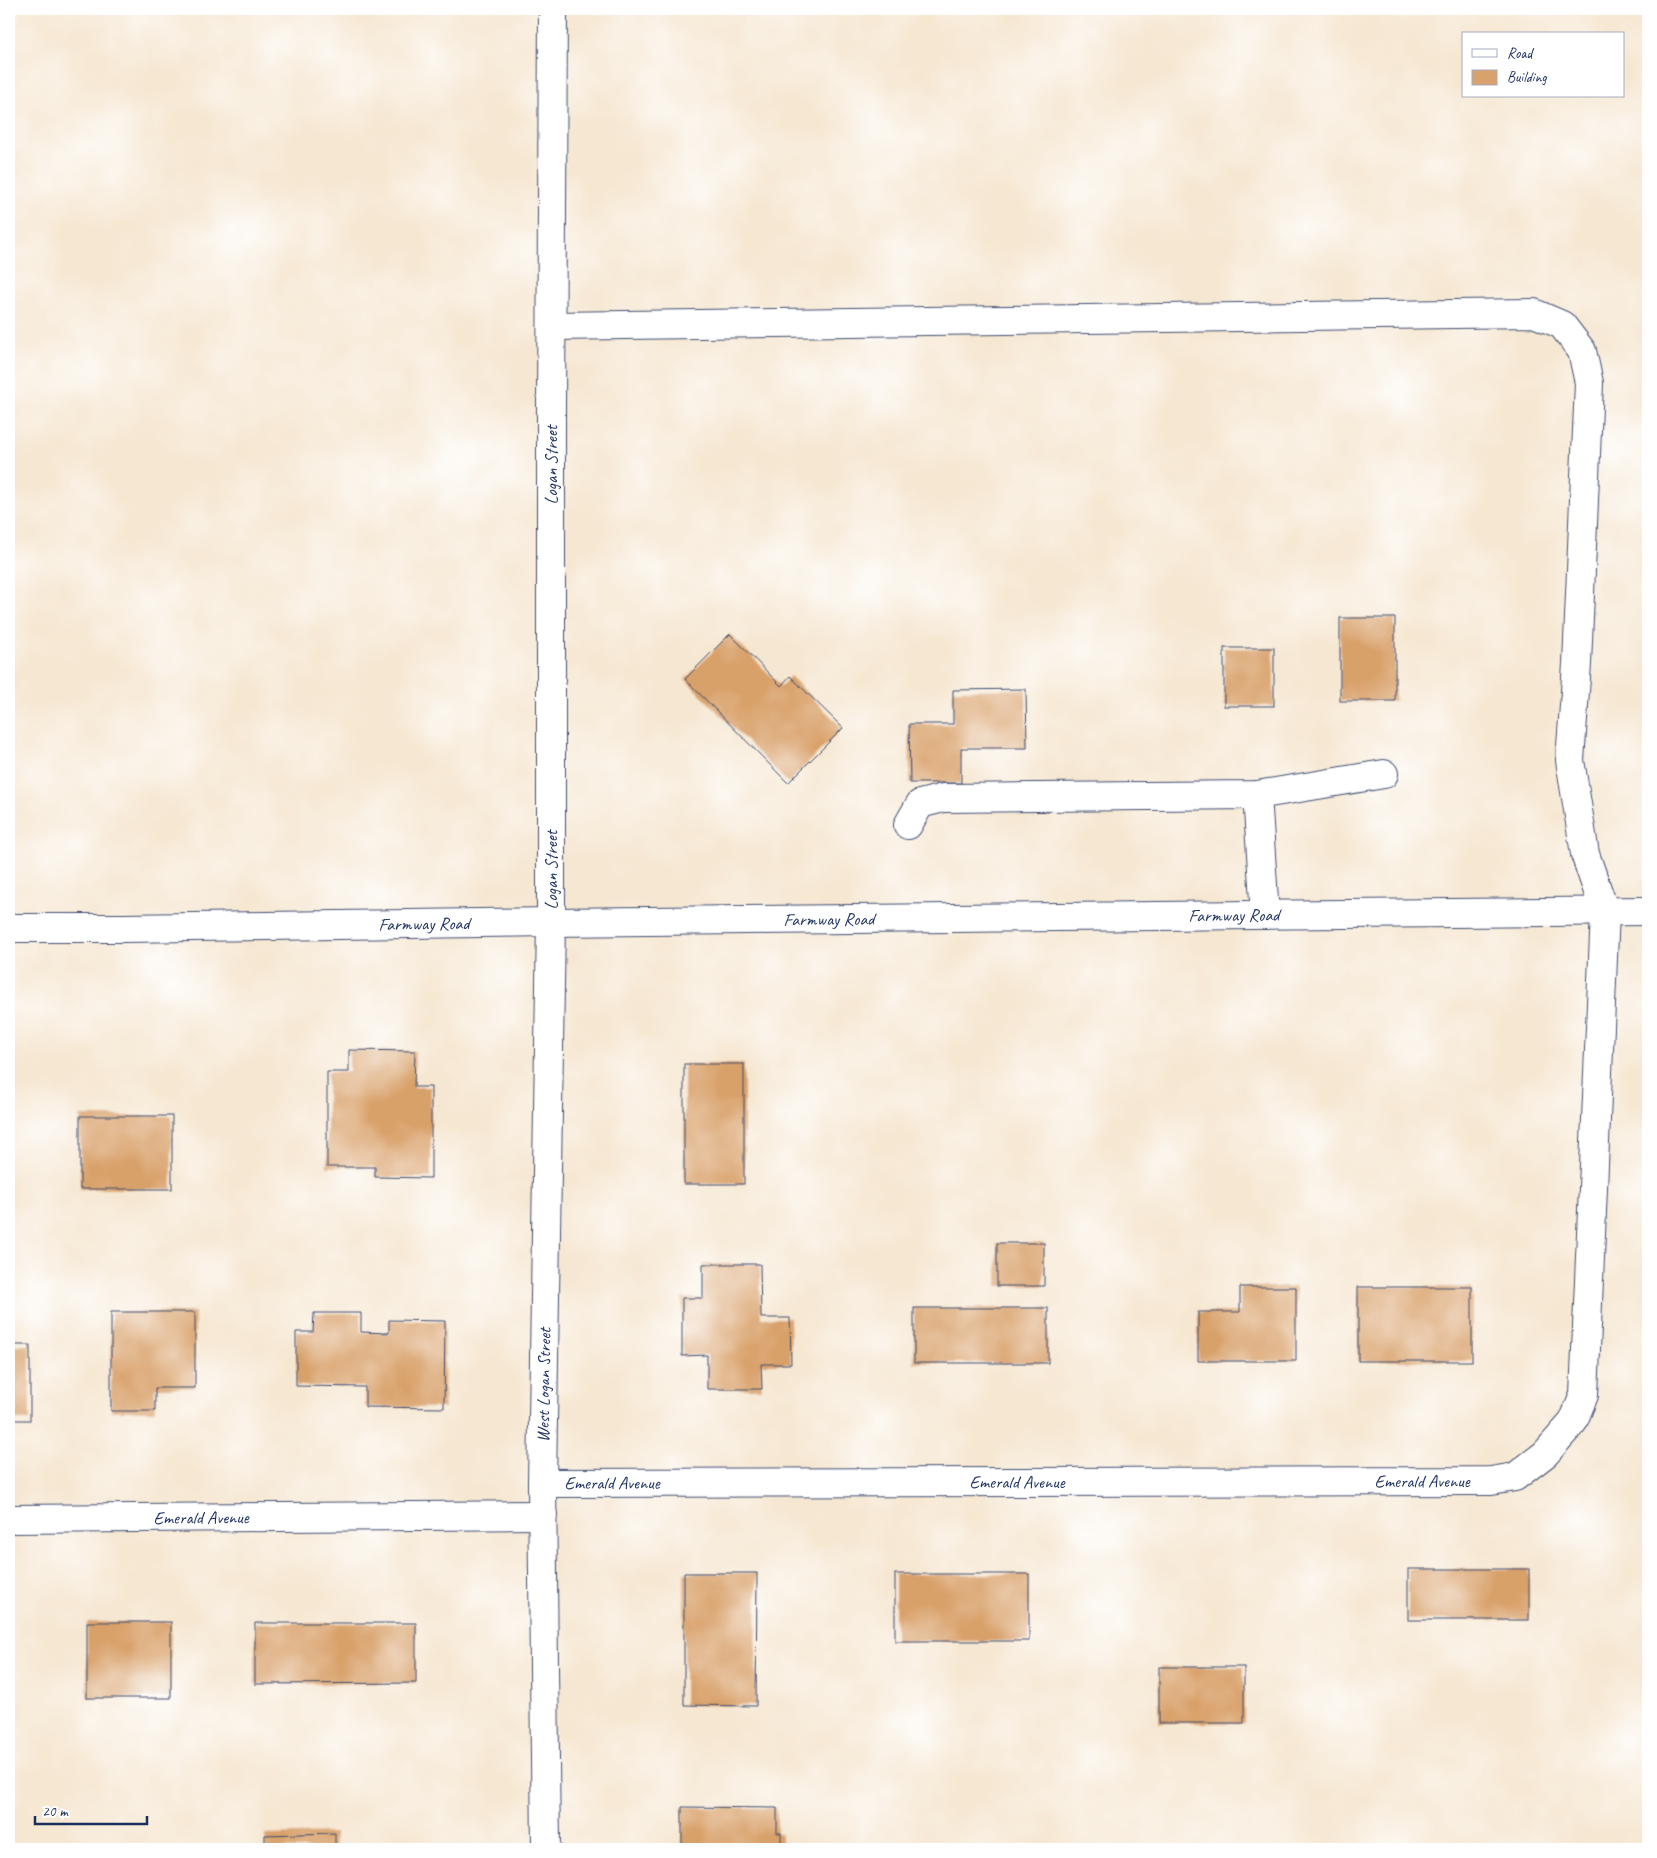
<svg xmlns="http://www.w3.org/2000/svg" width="1657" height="1858" font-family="Caveat,sans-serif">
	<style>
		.building { fill: #d9a16b }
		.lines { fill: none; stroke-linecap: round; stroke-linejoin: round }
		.minor-casing { stroke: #3c4b6f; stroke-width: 30 }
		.major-casing { stroke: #3c4b6f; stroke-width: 30 }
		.minor { stroke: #fff; stroke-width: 28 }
		.major { stroke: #fff; stroke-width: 28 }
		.labels { text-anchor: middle; stroke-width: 4.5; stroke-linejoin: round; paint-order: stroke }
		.street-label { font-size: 18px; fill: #1b2f5e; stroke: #fff }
	</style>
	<rect width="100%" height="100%" fill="#fff"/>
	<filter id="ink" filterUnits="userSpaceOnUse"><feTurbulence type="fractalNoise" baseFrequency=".02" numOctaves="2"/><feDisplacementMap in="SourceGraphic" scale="10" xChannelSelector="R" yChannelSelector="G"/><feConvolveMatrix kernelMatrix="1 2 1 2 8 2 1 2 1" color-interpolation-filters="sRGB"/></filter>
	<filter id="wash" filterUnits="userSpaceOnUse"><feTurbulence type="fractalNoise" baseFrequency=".0096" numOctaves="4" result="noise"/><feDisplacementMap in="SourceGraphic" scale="20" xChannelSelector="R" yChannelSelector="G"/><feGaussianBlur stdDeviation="1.12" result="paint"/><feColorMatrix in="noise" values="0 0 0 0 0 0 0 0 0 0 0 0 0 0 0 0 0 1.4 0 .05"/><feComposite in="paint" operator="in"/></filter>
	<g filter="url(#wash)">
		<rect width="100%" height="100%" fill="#f6e7d2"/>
		<g id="blocks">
			<g class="building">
				<rect x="1340" y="618" width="55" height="83"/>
				<polygon points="730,634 781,686 790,676 843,728 788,783 685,679"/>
				<rect x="1224" y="648" width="50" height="58"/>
				<polygon points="1026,689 1027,748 961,748 961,783 910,783 909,724 953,724 953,690"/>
				<polygon points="349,1050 415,1051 414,1087 431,1087 431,1178 375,1177 375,1167 327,1167 327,1072 349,1072"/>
				<rect x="684" y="1064" width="60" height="120"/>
				<rect x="80" y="1116" width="92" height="73"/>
				<rect x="997" y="1243" width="47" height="43"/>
				<polygon points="703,1264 760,1264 761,1318 790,1318 791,1364 761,1364 762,1389 707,1389 707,1355 682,1356 682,1298 703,1298"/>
				<polygon points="1240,1287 1296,1287 1296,1361 1198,1361 1198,1312 1240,1312"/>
				<rect x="1358" y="1287" width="114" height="74"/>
				<rect x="914" y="1308" width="134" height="55"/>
				<polygon points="111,1312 195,1312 195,1388 155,1388 155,1411 111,1411"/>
				<polygon points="314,1313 361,1313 361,1332 389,1333 389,1320 445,1321 444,1408 365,1407 365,1387 296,1386 296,1332 313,1332"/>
				<rect x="9" y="1345" width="21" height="75"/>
				<rect x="1408" y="1569" width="121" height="51"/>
				<polygon points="684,1573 757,1573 756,1706 684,1705"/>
				<rect x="895" y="1574" width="134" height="67"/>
				<rect x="87" y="1622" width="84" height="76"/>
				<polygon points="255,1623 416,1623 416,1683 255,1684"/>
				<rect x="1159" y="1667" width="85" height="56"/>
				<polygon points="682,1807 777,1808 777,1833 781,1833 781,1849 682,1849"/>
				<polygon points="335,1833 335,1849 265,1849 265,1835"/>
			</g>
		</g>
	</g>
	<g filter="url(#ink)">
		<use href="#blocks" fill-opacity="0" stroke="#3c4b6f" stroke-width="1"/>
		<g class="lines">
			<g class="minor-casing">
				<g id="minor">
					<polyline points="1257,795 1265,915"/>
					<polyline points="908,825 920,804 943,798 1257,795 1384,774"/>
					<path id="s1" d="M542 1483 1491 1481 1515 1477 1545 1454 1573 1422 1584 1395 1605 912 1585 854 1570 760 1577 664 1589 383 1582 351 1562 325 1534 313 552 326"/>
					<path id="s2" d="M9 1519 543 1515"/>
					<path id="s3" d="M546 1849 542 1483 551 922V411L553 9"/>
				</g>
			</g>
			<g class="major-casing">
				<g id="major">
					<path id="s4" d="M9 928H124L551 922 1648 911"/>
				</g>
			</g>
			<use href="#minor" class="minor"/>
			<use href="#major" class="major"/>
		</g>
	</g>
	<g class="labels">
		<g class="street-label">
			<text transform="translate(551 465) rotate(-90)" y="6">Logan Street</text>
			<text transform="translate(551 870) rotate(-90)" y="6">Logan Street</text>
			<text dy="6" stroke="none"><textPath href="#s4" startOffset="1225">Farmway Road</textPath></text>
			<text dy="6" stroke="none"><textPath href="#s4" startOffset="820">Farmway Road</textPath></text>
			<text dy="6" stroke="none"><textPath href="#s4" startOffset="415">Farmway Road</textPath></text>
			<text dy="6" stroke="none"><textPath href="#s3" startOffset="464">West Logan Street</textPath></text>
			<text dy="6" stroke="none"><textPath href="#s1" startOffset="880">Emerald Avenue</textPath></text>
			<text dy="6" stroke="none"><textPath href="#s1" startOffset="475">Emerald Avenue</textPath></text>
			<text dy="6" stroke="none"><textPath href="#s1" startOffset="70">Emerald Avenue</textPath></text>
			<text dy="6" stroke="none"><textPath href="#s2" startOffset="192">Emerald Avenue</textPath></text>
		</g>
	</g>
	<rect width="1657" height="1858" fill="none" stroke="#fff" stroke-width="30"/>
	<rect x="1462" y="32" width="162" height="65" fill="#ffffff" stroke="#a4acbf"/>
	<rect x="1472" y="49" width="25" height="8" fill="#ffffff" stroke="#a4acbf"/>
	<text x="1507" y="58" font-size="15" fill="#1b2f5e">Road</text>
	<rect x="1472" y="70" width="25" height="15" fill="#d9a16b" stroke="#a4acbf"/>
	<text x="1507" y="82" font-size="15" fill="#1b2f5e">Building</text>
	<path d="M35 1816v8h112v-8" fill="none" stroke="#1b2f5e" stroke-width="2.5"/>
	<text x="42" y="1816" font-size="15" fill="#1b2f5e" stroke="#ffffff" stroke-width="4" paint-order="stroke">20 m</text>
</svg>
